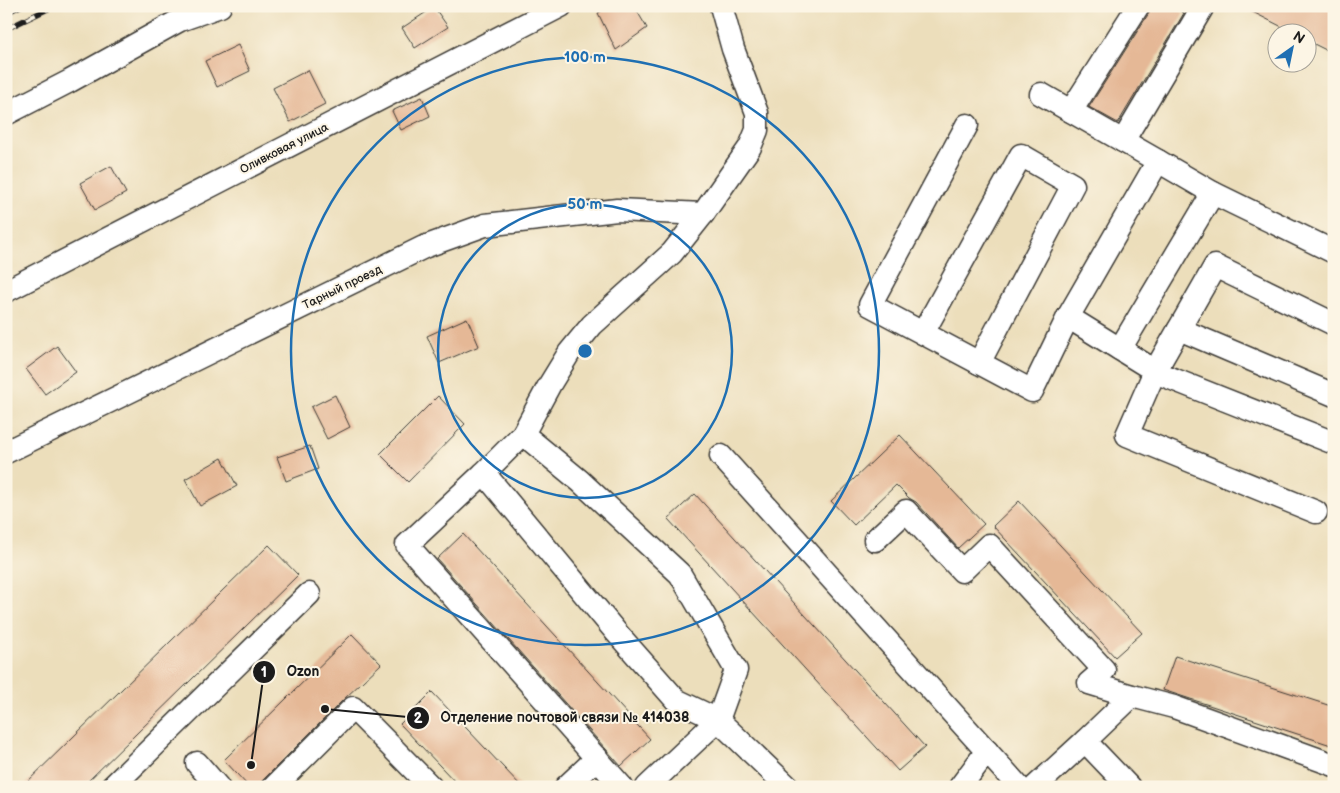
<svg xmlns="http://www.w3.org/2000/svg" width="1340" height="793" font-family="'Balsamiq Sans',sans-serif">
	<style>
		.building { fill: #e5b896 }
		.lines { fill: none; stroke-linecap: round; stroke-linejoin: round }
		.minor-casing { stroke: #3b3934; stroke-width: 25 }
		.minor { stroke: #fff; stroke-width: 22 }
		.rail-casing { stroke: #1c1c1c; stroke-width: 5.5 }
		.rail { stroke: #fcf5e5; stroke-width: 4; stroke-dasharray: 11; stroke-linecap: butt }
		.ring { fill: none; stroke: #1f6fb2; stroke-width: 2.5 }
		.labels { text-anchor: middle; stroke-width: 4; stroke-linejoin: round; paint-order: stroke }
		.street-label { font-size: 12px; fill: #1c1c1c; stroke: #fcf5e5 }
		.centre { fill: #1f6fb2; stroke: #fcf5e5; stroke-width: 2.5 }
		.ring-label { font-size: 15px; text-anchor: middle; font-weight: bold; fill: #1f6fb2; stroke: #fcf5e5; stroke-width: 4; stroke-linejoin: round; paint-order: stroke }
		.leader { fill: none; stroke: #1c1c1c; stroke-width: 2 }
		.callout-dot { fill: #1c1c1c; stroke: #fcf5e5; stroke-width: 2 }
		.mark-label { font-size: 15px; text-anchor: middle; font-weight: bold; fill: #fff }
		.callout-label { font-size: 14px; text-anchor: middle; font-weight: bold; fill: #1c1c1c; stroke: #fcf5e5; stroke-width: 4; stroke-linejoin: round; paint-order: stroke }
	</style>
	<rect width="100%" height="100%" fill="#fcf5e5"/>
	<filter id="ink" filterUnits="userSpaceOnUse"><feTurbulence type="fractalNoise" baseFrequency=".02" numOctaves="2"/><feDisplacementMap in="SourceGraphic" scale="10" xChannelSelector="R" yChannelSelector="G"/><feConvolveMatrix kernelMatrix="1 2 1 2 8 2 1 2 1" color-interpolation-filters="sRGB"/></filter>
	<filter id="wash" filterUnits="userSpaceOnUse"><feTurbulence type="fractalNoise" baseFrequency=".0096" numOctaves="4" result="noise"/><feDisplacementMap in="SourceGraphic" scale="20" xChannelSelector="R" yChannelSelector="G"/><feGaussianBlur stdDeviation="1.12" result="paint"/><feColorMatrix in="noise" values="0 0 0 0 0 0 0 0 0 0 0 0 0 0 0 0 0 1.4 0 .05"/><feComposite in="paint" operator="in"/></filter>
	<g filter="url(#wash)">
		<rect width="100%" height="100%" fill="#ecdebb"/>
		<g id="blocks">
			<g class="building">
				<polygon points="609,6 634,6 647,28 616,50 598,13"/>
				<polygon points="1151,6 1173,6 1184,13 1118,123 1089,107 1149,13"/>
				<polygon points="1241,6 1334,6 1334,54 1308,41 1308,32 1292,32"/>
				<polygon points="434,7 448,27 415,48 402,28"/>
				<polygon points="238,45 250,71 217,87 205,61"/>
				<polygon points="308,70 325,104 290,122 273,88"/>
				<polygon points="422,97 430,116 401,130 392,111"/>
				<polygon points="111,166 126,193 95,210 80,183"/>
				<polygon points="467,318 479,346 439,363 427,336"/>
				<polygon points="57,346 76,372 45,394 26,369"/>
				<polygon points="335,395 350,427 327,439 311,407"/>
				<polygon points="438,396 465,424 408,482 380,454"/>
				<polygon points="900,435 984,524 958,548 916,502 909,498 896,485 854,525 831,501"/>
				<polygon points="310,446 318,469 286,481 277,457"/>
				<polygon points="222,458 237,486 200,506 185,479"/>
				<polygon points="695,494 925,747 898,771 668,519"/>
				<polygon points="1019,501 1142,633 1115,657 993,526"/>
				<polygon points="463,534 650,739 621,766 437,559"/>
				<polygon points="269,545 298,575 82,787 22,787"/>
				<polygon points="352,634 381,664 344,699 256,787 249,787 224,760"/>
				<polygon points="1175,656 1334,707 1334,746 1163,690"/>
				<polygon points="432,692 522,787 460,787 400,724"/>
			</g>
		</g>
	</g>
	<g filter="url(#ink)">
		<use href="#blocks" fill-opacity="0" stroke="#3b3934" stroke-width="1"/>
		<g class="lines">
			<g class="minor-casing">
				<g id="minor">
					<polyline points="1041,94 1158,161 1068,317"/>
					<polyline points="1071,111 1138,6"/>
					<polyline points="6,114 70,81 180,20 220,6"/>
					<polyline points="967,125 870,305 1032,391 1068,317 1160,374 1334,443"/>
					<polyline points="1123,141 1202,8 1200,6"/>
					<polyline points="1213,193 1334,252"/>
					<polyline points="6,291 561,6"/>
					<polyline points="1179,329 1334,395"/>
					<polyline points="923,333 1021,155 1073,185 979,363"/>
					<polyline points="1120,349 1213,193 1158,161"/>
					<polyline points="6,452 424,247 485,225 617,210 703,214"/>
					<polyline points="721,456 1019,787"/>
					<polyline points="484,473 616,632 676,700 718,720 736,670 680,574 580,481 523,434"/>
					<polyline points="1316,512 1127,435 1155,371 1215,266 1334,324"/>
					<polyline points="875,540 906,511 962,571 989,545 1104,670 1089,683 1132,696"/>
					<polyline points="1085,741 1132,696 1174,707 1334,765"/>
					<polyline points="197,763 218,787"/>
					<polyline points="112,787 309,594"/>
					<polyline points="274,787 353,708 431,787"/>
					<polyline points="566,787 597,758"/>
					<polyline points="622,787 407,545 484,473 523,434 550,384 569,353 592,325 672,253 703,214 750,147 757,130 757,113 733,49 721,6"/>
					<polyline points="647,787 718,720 788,787"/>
					<polyline points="960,787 987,751"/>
					<polyline points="1035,787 1085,741 1129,787"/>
				</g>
			</g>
			<use href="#minor" class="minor"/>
			<g class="rail-casing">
				<g id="rail">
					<polyline points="6,13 20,6"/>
					<polyline points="6,29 54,6"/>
				</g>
			</g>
			<use href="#rail" class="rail"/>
		</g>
	</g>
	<g class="ring">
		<circle cx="585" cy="351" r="147"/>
		<circle cx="585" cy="351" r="294"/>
	</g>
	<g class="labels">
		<g class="street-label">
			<text transform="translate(284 148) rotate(-27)" y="4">Оливковая улица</text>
			<text transform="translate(342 287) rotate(-26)" y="4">Тарный проезд</text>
		</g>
	</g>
	<circle cx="585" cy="351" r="8" class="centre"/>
	<g class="ring-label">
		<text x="585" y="62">100 m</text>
		<text x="585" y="209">50 m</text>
	</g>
	<path class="leader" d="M251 765L264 672M325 709L418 718"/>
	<g class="callout-dot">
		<circle cx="251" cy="765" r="5"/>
		<circle cx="325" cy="709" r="5"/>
		<circle cx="264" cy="672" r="12"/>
		<circle cx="418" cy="718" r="12"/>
	</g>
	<g class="mark-label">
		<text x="264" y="677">1</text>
		<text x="418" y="723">2</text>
	</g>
	<g class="callout-label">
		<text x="303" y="676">Ozon</text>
		<text x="565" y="722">Отделение почтовой связи № 414038</text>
	</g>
	<rect width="1340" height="793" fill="none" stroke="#fcf5e5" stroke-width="25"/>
	<g transform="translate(1292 48) rotate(33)"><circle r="24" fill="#fcf5e5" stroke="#a29e95"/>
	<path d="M0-4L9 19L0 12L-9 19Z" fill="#1f6fb2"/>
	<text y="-8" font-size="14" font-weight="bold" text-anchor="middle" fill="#1c1c1c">N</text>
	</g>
</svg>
